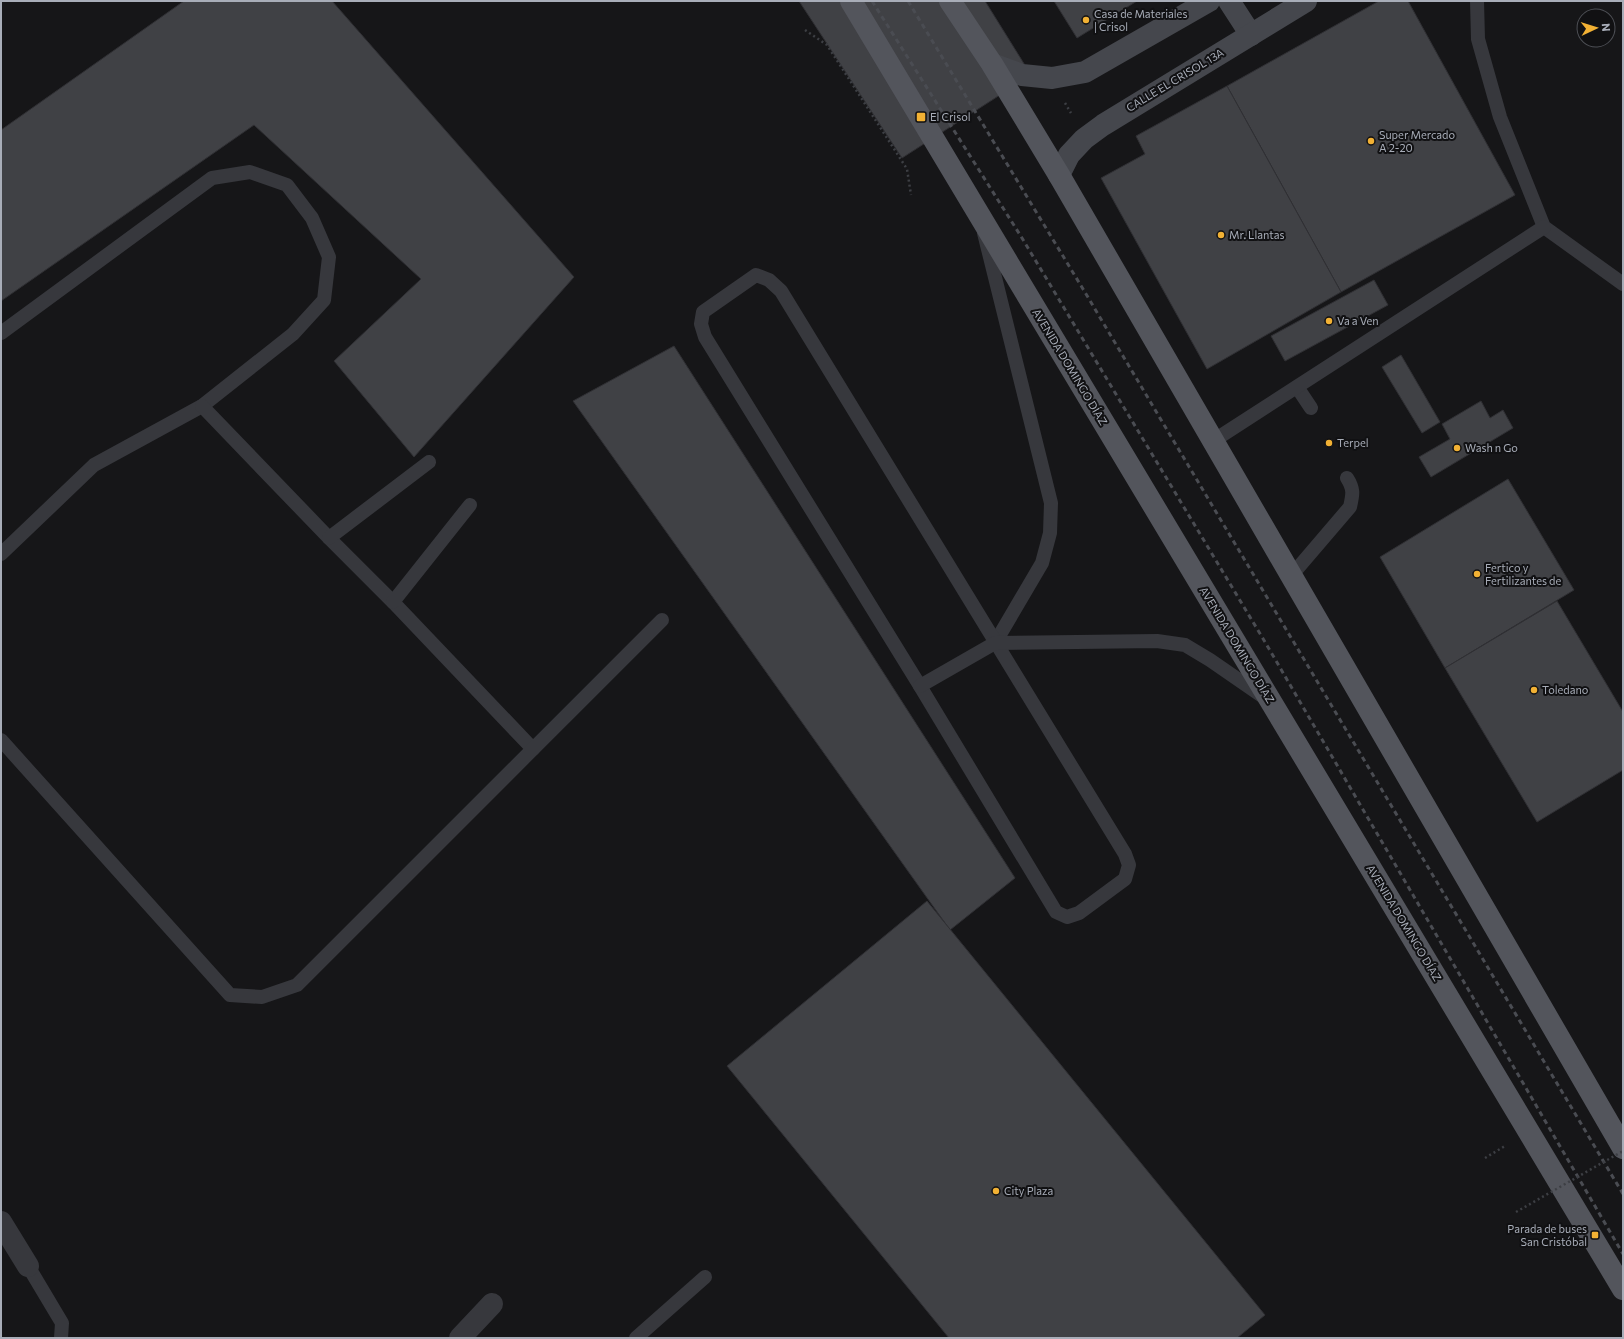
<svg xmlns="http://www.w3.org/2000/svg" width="1624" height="1339" font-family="Commissioner,sans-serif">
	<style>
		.building { fill: #404145; stroke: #303034 }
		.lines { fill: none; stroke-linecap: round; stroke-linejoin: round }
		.path { stroke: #3d3f44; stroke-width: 2.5; stroke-dasharray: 2 3; stroke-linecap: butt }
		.lane { stroke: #37383d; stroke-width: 14 }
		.street { stroke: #37383d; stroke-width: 22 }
		.secondary { stroke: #45474d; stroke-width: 22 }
		.primary { stroke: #53555c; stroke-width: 22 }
		.rail { stroke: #4a4c52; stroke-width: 3; stroke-dasharray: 5 4; stroke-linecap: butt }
		.path-bridge { stroke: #3d3f44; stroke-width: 2.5; stroke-dasharray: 2 3; stroke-linecap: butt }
		.poi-dot { fill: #f2b134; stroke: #111113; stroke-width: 1.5 }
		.labels { text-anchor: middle; stroke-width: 4; stroke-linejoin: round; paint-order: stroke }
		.poi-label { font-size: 11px; fill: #a8adb8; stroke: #111113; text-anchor: start }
		.street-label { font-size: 11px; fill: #a8adb8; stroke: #111113 }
	</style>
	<rect width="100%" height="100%" fill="#161618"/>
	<g class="building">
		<polygon points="184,1 332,1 574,277 414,457 334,361 421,279 254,125 1,301 1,130"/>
		<polygon points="799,1 985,1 1031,75 902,158"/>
		<polygon points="1054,1 1137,1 1077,38"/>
		<polygon points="1379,1 1408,1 1515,195 1341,292 1227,86"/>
		<polygon points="1227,86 1341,292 1207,369 1101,178 1145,154 1136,136"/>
		<polygon points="1374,280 1388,305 1285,361 1271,336"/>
		<polygon points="674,346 1015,878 950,930 573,401"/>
		<polygon points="1401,355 1440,422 1422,433 1382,367"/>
		<polygon points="1481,401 1490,418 1503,410 1513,428 1431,477 1419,457 1450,439 1442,424"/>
		<polygon points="1508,479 1574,590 1445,668 1380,557"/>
		<polygon points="1557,601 1623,712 1623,770 1537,822 1445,668"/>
		<polygon points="927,901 1265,1315 1237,1338 949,1338 727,1066"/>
	</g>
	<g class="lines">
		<g class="path">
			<polyline points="805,30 827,45 907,169 911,195"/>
			<polyline points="1065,103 1071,113"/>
			<polyline points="1485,1158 1505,1146"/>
		</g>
		<g class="lane">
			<polyline points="1477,1 1478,39 1500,117 1544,227 1623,284"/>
			<polyline points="984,233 1051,503 1050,533 1042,563 995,643"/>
			<polygon points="756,275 769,280 781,291 1125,854 1129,865 1125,879 1079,913 1067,917 1056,912 920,686 705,337 701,324 703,312"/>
			<polyline points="1,333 212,178 250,172 287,185 312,218 329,257 324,300 293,334 202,406 94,465 1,554"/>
			<polyline points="1297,387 1311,408"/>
			<polyline points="202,406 329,538 393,602 533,749"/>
			<polyline points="1213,441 1544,227"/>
			<polyline points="329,538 429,462"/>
			<path d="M1291 576 1350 507C1353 494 1354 489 1347 478"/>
			<polyline points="393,602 470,505"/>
			<polyline points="920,686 995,643 1157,641 1185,645 1210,660 1265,698"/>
			<polyline points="1,740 230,995 262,997 297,985 662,620"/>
			<polyline points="28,1266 62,1323 61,1338"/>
			<polyline points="636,1338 705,1277"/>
		</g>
		<g class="street">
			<polyline points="1,1222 28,1266"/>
			<polyline points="460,1338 492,1304"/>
		</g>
		<g class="secondary">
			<polyline points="1229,1 1251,35"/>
			<polyline points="992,64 1022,75 1052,78 1085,72 1209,1"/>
			<polyline points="1059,175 1069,155 1084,139 1103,125 1306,1"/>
		</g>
		<g class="primary">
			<polyline points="851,1 1623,1289"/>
			<polyline points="950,1 992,64 1059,175 1623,1148"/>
		</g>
		<g class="rail">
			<polyline points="872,1 1022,238 1265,642 1623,1254"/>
			<polyline points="908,1 1083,289 1623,1194"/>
		</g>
		<polyline class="path-bridge" points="1516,1212 1623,1151"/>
	</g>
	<g class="poi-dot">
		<circle cx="1086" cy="20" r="4"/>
		<rect x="916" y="112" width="10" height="10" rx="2"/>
		<circle cx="1371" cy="141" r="4"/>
		<circle cx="1221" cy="235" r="4"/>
		<circle cx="1329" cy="321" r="4"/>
		<circle cx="1329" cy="443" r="4"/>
		<circle cx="1457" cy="448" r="4"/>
		<circle cx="1477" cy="574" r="4"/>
		<circle cx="1534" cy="690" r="4"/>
		<circle cx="996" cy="1191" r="4"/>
		<rect x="1591" y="1231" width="8" height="8" rx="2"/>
	</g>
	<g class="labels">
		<g class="poi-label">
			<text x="1094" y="18">Casa de Materiales<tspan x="1094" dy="13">| Crisol</tspan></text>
			<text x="930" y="121">El Crisol</text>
			<text x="1379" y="139">Super Mercado<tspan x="1379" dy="13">A 2-20</tspan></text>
			<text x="1229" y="239">Mr. Llantas</text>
			<text x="1337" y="325">Va a Ven</text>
			<text x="1337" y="447">Terpel</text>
			<text x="1465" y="452">Wash n Go</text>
			<text x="1485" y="572">Fertico y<tspan x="1485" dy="13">Fertilizantes de</tspan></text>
			<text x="1542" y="694">Toledano</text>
			<text x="1004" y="1195">City Plaza</text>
			<text x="1587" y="1233" text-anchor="end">Parada de buses<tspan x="1587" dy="13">San Cristóbal</tspan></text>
		</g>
		<g class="street-label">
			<text transform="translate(1175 80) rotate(-31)" y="4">CALLE EL CRISOL 13A</text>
			<text transform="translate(1070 367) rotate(59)" y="4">AVENIDA DOMINGO DÍAZ</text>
			<text transform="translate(1237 645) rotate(59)" y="4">AVENIDA DOMINGO DÍAZ</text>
			<text transform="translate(1404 923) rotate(59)" y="4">AVENIDA DOMINGO DÍAZ</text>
		</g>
	</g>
	<rect width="1624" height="1339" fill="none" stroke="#a8adb8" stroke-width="4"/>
	<g transform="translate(1596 28) rotate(86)"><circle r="19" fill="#111113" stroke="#4d4f55"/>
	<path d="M0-3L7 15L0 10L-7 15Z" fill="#f2b134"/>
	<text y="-6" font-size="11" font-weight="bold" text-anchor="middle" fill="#a8adb8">N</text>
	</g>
</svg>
